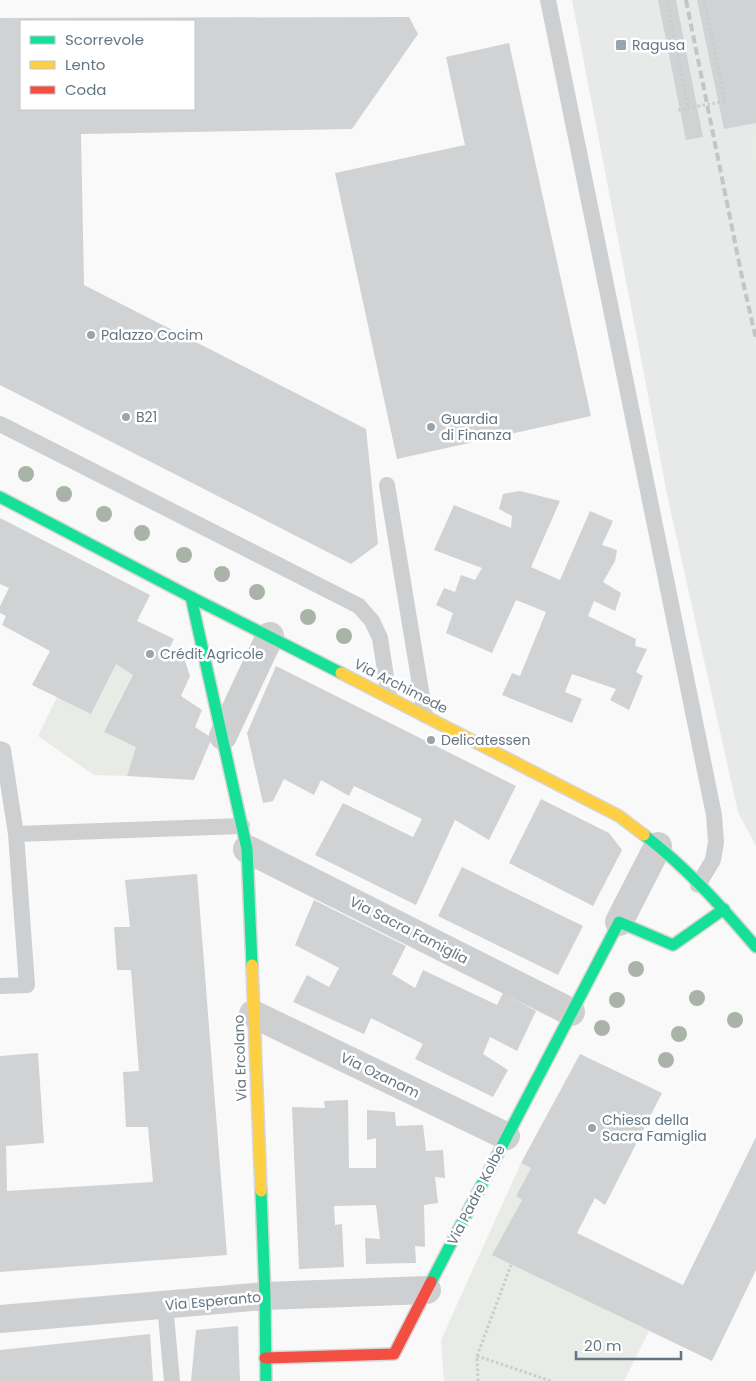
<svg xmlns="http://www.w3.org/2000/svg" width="756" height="1381" font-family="Poppins,sans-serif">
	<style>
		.built { fill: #e8e9e9 }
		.green { fill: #e8ebe6 }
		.building { fill: #d0d2d3; fill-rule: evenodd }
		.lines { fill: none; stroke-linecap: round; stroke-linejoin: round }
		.fast-casing { stroke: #d5d6d7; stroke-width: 14 }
		.slow-casing { stroke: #d5d6d7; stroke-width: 14 }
		.jam-casing { stroke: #d5d6d7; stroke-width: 14 }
		.path { stroke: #cbcccd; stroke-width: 3; stroke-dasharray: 2.5 2.5; stroke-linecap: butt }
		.lane { stroke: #cecfd0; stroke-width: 16 }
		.street { stroke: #cecfd0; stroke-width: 28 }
		.fast { stroke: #16e098; stroke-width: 11 }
		.slow { stroke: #ffcf43; stroke-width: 11 }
		.jam { stroke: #f24e42; stroke-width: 11 }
		.rail { stroke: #c3c5c6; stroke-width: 4; stroke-dasharray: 8 4; stroke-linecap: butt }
		.tree { fill: #a9b3a7 }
		.poi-dot { fill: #99a4ac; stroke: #fff; stroke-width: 2 }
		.labels { text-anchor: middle; stroke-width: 5; stroke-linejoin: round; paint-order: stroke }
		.poi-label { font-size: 14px; fill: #657683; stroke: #fff; text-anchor: start }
		.street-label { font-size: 14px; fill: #657683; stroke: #fff }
	</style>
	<rect width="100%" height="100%" fill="#f9f9f9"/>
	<polygon class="built" points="572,0 756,0 756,846 738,812 668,499"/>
	<g class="green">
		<polygon points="756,134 756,174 755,174 747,135"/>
		<polygon points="116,664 133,675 104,732 136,747 127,776 94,775 38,736 57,697"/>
		<polygon points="521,1163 531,1168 516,1196 522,1200 493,1255 649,1331 624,1381 444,1381 441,1340"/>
	</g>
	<g class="building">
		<polygon points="658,0 676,0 703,137 686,140"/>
		<polygon points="697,0 756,0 756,123 724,129"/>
		<path d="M409 17 418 34 352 129 81 134 84 285 366 429 378 544 351 564 0 385V18ZM21 21H194V109H21Z"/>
		<polygon points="509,43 591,416 397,459 335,173 465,145 446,57"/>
		<polygon points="520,491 560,501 531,567 560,580 590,511 613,521 602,545 617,550 615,561 603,582 621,593 615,611 594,601 588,616 636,639 635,646 647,649 636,672 643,676 629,710 610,700 616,689 572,674 565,692 582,699 572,723 502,695 512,673 520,676 546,612 516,600 492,653 446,633 453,613 436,605 444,588 455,592 461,575 475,580 482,568 434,550 454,505 511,528 512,516 499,509 503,494"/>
		<polygon points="0,518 150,595 137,621 174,639 168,651 184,658 190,676 181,696 202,710 195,727 212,738 194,780 127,776 136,747 104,732 133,675 116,664 91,714 32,685 50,651 2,625 6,616 0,613 0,606 9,588 0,584"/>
		<polygon points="276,666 516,786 489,840 455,820 416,905 315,855 343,803 413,837 422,819 354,786 349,796 321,780 314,795 284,779 273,801 263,803 247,733"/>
		<polygon points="541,799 609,833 622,850 593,906 509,863"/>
		<polygon points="462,867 583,926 558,975 438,916"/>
		<polygon points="197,874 227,1255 0,1272 0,1056 38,1053 44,1143 6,1146 7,1191 153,1182 148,1127 126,1127 123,1072 139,1071 131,970 117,970 114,927 130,927 125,880"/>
		<polygon points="314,900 406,946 392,974 415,988 423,970 497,1005 503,993 536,1011 517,1051 490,1037 483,1054 508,1070 493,1097 415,1059 423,1044 371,1018 364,1034 293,1002 307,975 329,987 339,968 295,945"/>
		<polygon points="580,1054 662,1093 605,1205 595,1198 577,1233 683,1285 756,1137 756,1270 712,1361 492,1255 522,1200 516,1196 531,1168 521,1163"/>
		<polygon points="348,1100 349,1168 376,1168 376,1138 367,1140 367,1110 395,1112 396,1126 423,1125 426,1151 443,1150 445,1178 435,1177 438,1203 424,1205 425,1247 415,1246 416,1263 366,1264 365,1238 380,1239 376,1205 334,1206 335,1225 342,1224 344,1267 299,1269 292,1107 325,1108 324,1101"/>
		<polygon points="238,1326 240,1381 191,1381 196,1330"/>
		<polygon points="150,1334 153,1381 0,1381 0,1350"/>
	</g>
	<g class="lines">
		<g class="fast-casing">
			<g id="fast">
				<polyline points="0,497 191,597 341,673"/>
				<polyline points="191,597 247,849 252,965"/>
				<path d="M644 835C686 867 722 907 756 947"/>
				<polyline points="261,1191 265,1296 266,1381"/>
				<polyline points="431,1282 619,922 673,945 724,909"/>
			</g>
		</g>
		<g class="slow-casing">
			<g id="slow">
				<polyline points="341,673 619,816 644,835"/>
				<polyline points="252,965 261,1191"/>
			</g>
		</g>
		<g class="jam-casing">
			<polyline id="jam" points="265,1358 394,1354 431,1282"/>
		</g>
		<g class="path">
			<polyline points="667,0 688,107"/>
			<polyline points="678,110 725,101 704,0"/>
			<polyline points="477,1356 551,1381"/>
			<polyline points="478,1381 477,1356 511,1265"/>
		</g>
		<g class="lane">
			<polyline points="548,0 714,815 716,842 713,860 698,885"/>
			<polyline points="0,424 359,606 372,621 380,638 389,696"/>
			<polyline points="387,485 425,715"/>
			<polyline points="0,749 3,750 16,834 27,985 0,986"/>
			<polyline points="16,834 242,826"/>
			<polyline points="165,1305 172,1381"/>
		</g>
		<g class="street">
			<polyline points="223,736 270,636"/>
			<polyline points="247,849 571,1012"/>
			<polyline points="619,922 658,846"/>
			<polyline points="253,1014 506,1136"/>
			<polyline points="0,1319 265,1296 427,1290"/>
		</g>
		<use href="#fast" class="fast"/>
		<use href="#slow" class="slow"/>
		<use href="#jam" class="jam"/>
		<polyline class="rail" points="686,0 743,282 756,339"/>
	</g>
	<g class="tree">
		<circle cx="26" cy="474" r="8"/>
		<circle cx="64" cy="494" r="8"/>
		<circle cx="104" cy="514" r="8"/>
		<circle cx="142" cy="533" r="8"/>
		<circle cx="184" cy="555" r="8"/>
		<circle cx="222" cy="574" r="8"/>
		<circle cx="257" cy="592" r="8"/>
		<circle cx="308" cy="617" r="8"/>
		<circle cx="344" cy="636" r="8"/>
		<circle cx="636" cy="969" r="8"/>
		<circle cx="697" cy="998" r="8"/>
		<circle cx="617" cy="1000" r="8"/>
		<circle cx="735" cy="1020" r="8"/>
		<circle cx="602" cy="1028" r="8"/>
		<circle cx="679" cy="1034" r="8"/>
		<circle cx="666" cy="1060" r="8"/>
	</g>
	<g class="poi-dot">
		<rect x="615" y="39" width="12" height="12" rx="2.5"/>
		<circle cx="91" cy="335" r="5"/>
		<circle cx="126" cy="417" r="5"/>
		<circle cx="431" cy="427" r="5"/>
		<circle cx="150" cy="654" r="5"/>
		<circle cx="431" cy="740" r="5"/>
		<circle cx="592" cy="1128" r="5"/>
	</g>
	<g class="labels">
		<g class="poi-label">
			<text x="632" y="50">Ragusa</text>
			<text x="101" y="340">Palazzo Cocim</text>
			<text x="136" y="422">B21</text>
			<text x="441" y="424">Guardia<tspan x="441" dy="16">di Finanza</tspan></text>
			<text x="160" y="659">Crédit Agricole</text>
			<text x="441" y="745">Delicatessen</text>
			<text x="602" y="1125">Chiesa della<tspan x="602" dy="16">Sacra Famiglia</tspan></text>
		</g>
		<g class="street-label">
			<text transform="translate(401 686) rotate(27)" y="5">Via Archimede</text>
			<text transform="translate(409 930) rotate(27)" y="5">Via Sacra Famiglia</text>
			<text transform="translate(240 1058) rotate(-92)" y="5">Via Ercolano</text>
			<text transform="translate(380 1075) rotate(26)" y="5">Via Ozanam</text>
			<text transform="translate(476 1195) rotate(-63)" y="5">Via Padre Kolbe</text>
			<text transform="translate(213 1301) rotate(-5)" y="5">Via Esperanto</text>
		</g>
	</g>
	<rect x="20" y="20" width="175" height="90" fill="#ffffff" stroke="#c1c8cd"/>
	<rect x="30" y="36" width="25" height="8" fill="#16e098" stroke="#c1c8cd"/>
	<text x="65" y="45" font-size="15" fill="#657683">Scorrevole</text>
	<rect x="30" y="61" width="25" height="8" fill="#ffcf43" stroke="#c1c8cd"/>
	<text x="65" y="70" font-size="15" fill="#657683">Lento</text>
	<rect x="30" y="86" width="25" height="8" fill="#f24e42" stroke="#c1c8cd"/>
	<text x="65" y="95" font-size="15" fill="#657683">Coda</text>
	<path d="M576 1351v8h105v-8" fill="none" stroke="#657683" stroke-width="2.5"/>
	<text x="584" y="1351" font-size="15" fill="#657683" stroke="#ffffff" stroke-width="4" paint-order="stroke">20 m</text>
</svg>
